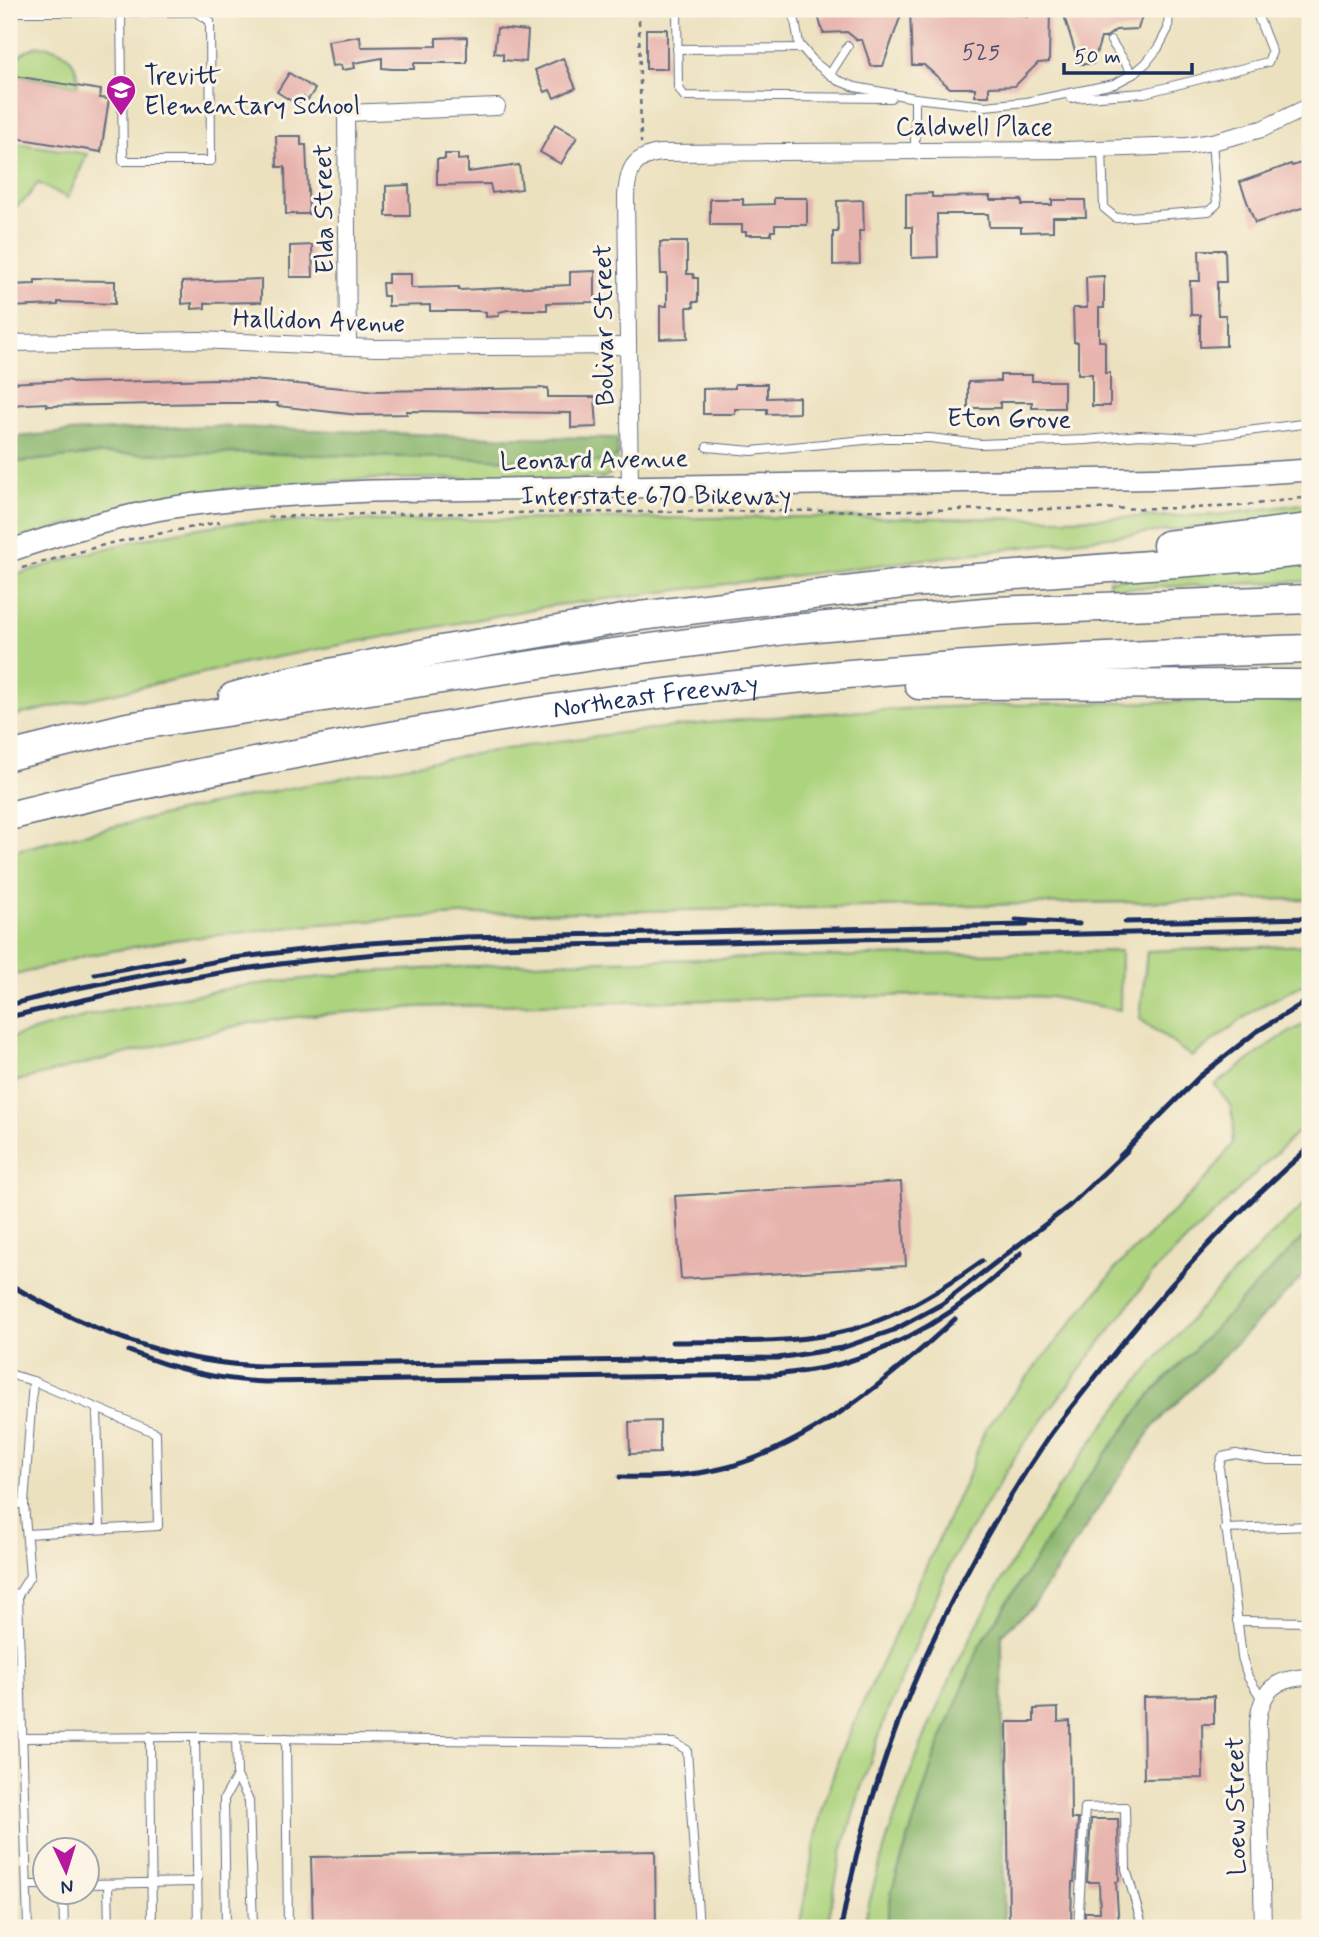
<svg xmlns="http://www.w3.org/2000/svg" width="1319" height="1937" font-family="Mynerve,sans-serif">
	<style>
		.green { fill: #acd37d; stroke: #64816e; stroke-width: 2 }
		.forest { fill: #89b56c; stroke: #527265; stroke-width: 2 }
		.building { fill: #e7b3ad }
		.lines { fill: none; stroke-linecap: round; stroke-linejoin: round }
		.lane-casing { stroke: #646d80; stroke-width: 10 }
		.street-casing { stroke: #646d80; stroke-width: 18 }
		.secondary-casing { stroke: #646d80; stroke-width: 24 }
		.highway-casing { stroke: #646d80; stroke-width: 31 }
		.path { stroke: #646d80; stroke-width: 2.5; stroke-dasharray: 5 5; stroke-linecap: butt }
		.lane { stroke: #fff; stroke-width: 8 }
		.street { stroke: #fff; stroke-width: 16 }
		.secondary { stroke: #fff; stroke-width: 21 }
		.highway { stroke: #fff; stroke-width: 28 }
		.rail { stroke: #1b2f5e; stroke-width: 5 }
		.labels { text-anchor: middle; stroke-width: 6; stroke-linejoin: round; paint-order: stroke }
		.number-label { font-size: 23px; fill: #4e5072 }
		.poi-label { font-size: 26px; fill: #1b2f5e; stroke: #fcf5e5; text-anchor: start }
		.street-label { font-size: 26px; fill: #1b2f5e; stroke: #fcf5e5 }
	</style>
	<rect width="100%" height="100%" fill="#fcf5e5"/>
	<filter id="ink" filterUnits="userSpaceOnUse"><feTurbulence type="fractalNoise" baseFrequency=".0143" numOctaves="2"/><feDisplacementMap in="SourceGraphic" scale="14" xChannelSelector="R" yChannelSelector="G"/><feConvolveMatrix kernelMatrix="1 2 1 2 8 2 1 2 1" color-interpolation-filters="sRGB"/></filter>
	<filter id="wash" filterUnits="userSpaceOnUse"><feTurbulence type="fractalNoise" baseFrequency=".00686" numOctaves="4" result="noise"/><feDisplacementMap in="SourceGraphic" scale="28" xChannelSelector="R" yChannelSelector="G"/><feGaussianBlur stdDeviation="1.57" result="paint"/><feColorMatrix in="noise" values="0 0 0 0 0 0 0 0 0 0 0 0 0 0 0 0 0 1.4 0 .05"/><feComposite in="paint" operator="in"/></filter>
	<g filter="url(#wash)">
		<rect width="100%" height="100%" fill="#ece1bf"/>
		<g class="green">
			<path d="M38 46C63 46 79 60 78 86L9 75C13 58 22 51 38 46Z"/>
			<polygon points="9,142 87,154 68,198 38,183 26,199 14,208 9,202"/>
			<path d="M234 453 609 462 618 455 617 470 603 478C485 479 364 475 247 487 166 495 87 521 9 541V463L99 454Z"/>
			<path d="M1310 503V513L1259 521 1080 540 549 606 261 660 9 717V577C87 553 165 529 246 522L801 517 1061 519 1217 515Z"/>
			<polygon points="1310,563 1310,581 1110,589 1109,580"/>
			<path d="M1310 701V899L475 914 321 924 173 940 85 956 9 977V852C278 785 551 731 828 713 989 703 1149 702 1310 701Z"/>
			<polygon points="1310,945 1310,981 1257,1008 1192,1057 1140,1019 1147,951"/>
			<polygon points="1121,951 1120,1010 1050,997 971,994 417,1007 312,1015 244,1024 9,1083 9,1038 90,1015 241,986 366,972 553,962"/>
			<polygon points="1310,1021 1310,1120 1153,1273 1020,1449 953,1558 888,1710 860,1791 840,1859 827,1928 799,1928 820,1817 841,1751 970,1471 985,1429 1117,1267 1208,1177 1232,1145 1234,1124 1230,1105 1215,1085 1278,1039"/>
			<path d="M1310 1199V1230L1152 1393 1088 1477 980 1645 934 1758 892 1890 886 1928H863C928 1648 1099 1391 1310 1199Z"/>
		</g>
		<g class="forest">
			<polygon points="209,426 491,437 617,438 618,455 609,462 234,453 99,454 9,463 9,438 66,432"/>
			<polygon points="1310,1230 1310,1269 1153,1427 1035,1603 1002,1634 1004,1928 886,1928 892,1890 934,1758 980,1645 1088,1477 1152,1393"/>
		</g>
		<g id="blocks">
			<g class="building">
				<polygon points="834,9 903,9 883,66 871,66 862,40 857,40 847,32 823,33 819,19"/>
				<polygon points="910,9 921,9 934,17 963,9 998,9 1028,17 1040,9 1050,9 1049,62 1038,63 1015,86 989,87 989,96 975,96 975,88 950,88 924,65 912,65"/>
				<polygon points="1062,9 1132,9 1142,16 1138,29 1116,30 1105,38 1101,38 1093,64 1079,64"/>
				<polygon points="497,28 528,31 526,62 503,60 503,54 494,53"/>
				<rect x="646" y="29" width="21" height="40"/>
				<polygon points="360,36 361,47 436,46 436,38 467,37 467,63 414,63 414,69 392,69 382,68 382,58 354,63 355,68 342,70 341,65 332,66 328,41"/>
				<polygon points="563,58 576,88 554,98 550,90 545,92 535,70"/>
				<polygon points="289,73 315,89 308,100 303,97 298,105 277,92"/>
				<polygon points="9,75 101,90 100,98 109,99 101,152 9,137"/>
				<polygon points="555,124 577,137 561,164 540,152"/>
				<polygon points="276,136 301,136 301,145 306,145 309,214 286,214 285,167 277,167"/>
				<polygon points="445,154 458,154 458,160 468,159 468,172 519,165 522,189 492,193 490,184 437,185 437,159 445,159"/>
				<polygon points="1307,161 1310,169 1310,203 1304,205 1305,207 1255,223 1240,182 1291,164 1292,166"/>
				<polygon points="409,185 410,216 386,216 386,186"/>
				<polygon points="932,193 932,197 990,196 990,200 1022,200 1022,205 1052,205 1052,200 1085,200 1086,217 1053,217 1053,231 1021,232 1021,227 989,227 988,214 937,214 938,257 912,258 912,227 906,227 906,194"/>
				<polygon points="774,198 807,198 807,225 775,225 775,231 771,231 771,235 746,235 746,232 742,232 742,225 710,225 710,199 743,199 743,205 774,204"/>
				<polygon points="863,200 864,231 859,231 860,264 833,265 833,232 838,232 837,201"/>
				<polygon points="660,242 687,242 687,274 693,274 694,278 698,278 698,302 693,302 694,307 687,307 688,338 660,339 660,306 667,306 667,274 661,274"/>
				<polygon points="312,245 313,277 290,277 290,246"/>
				<polygon points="1199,250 1225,250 1226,282 1217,282 1217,298 1218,315 1226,315 1226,346 1200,347 1200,315 1191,315 1190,281 1200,281"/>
				<polygon points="595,271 595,302 547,303 547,310 508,310 499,312 499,316 486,317 486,312 477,311 430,311 430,305 388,306 388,296 383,296 382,283 388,283 388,274 411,274 411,288 459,287 459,290 570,285 570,272"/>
				<polygon points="1104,276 1104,308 1099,308 1099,341 1105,341 1105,373 1110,373 1110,406 1092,406 1092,374 1078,374 1078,342 1074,342 1073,308 1087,308 1086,277"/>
				<polygon points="261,279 261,302 205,303 205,308 192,309 192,303 182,304 182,282"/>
				<polygon points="35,280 115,281 115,304 58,302 58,305 9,307 9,285 35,284"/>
				<polygon points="1000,375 1032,375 1032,381 1064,381 1064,408 1032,408 1032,402 1000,402 1000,408 968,408 968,382 1000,381"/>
				<polygon points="214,379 252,380 376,391 548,388 548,397 595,397 597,427 571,428 571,413 407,411 407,414 358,415 277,406 278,403 214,403 47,406 46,403 9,405 9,383 68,380 76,383"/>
				<polygon points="735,384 767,384 767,398 799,397 799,413 767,414 767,409 735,409 735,414 703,414 703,389 735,388"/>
				<polygon points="901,1182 906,1266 681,1279 675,1196"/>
				<polygon points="660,1421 660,1453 630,1454 629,1422"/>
				<polygon points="1214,1696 1214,1724 1202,1724 1203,1778 1144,1779 1143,1697"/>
				<polygon points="1058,1708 1058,1722 1070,1721 1071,1819 1078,1819 1074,1882 1072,1882 1071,1928 1009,1928 1007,1722 1034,1722 1034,1709"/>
				<polygon points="1091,1819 1118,1819 1119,1881 1116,1882 1119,1928 1085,1928 1085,1912 1100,1912 1099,1882 1087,1882"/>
				<polygon points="655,1851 656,1928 313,1928 311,1857"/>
			</g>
		</g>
	</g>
	<g filter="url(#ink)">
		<use href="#blocks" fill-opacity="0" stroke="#646d80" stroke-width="2"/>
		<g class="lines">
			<g class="lane-casing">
				<g id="lane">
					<polyline points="677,9 678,87 684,96 891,98"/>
					<polyline points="793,9 799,44 815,63 837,80 855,87 915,98 985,106 1026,102 1114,84 1133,74 1146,63 1158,48 1168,29 1169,9"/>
					<polyline points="9,12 196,12 210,21 211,161 123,161 121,12"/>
					<polyline points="1111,41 1133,74"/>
					<polyline points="677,49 801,48"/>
					<polyline points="830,74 848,46"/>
					<polyline points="1071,98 1144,93 1268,62 1272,52 1255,9"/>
					<polyline points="1102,149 1104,208 1116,218 1209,211 1217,204 1212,142"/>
					<polyline points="915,151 915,98"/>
					<polyline points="707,447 752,451 885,438 930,438 980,444 1086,440 1140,435 1193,438 1310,423"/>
					<polyline points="9,1374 33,1381 24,1504 30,1576 18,1595"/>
					<polyline points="97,1408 100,1529"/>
					<polyline points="9,1504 24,1504"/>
					<polyline points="1225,1529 1310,1526"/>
					<polyline points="27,1534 158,1526 156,1433 33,1381"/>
					<polyline points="9,1591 18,1595 28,1928"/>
					<polyline points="1237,1621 1310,1622"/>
					<polyline points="1262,1699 1248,1677 1242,1657 1219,1467 1222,1457 1236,1454 1267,1460 1310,1460"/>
					<polyline points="150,1736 152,1928"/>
					<polyline points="195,1737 198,1928"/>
					<polyline points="236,1737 237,1776"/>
					<polyline points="23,1738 195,1737 675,1743 687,1750 699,1928"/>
					<polyline points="286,1738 288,1928"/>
					<polyline points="88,1884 197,1882"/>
					<polyline points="108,1884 109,1928"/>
					<polyline points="27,1885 46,1885"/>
					<polyline points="63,1892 64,1928"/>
					<polyline points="226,1928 224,1799 237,1776 249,1801 253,1928"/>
					<polyline points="1078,1928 1085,1808 1125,1807 1126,1869 1143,1928"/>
				</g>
			</g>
			<g class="street-casing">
				<g id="street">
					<polyline points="9,343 199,340 375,348 628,346"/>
					<polyline points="348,347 346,113 497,107"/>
					<path d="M630 487 626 196C628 170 632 157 660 153L1065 150 1187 146 1212 142 1262 129 1310 106"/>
					<path d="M1263 1928 1258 1723C1261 1689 1276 1678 1310 1677"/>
				</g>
			</g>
			<g class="secondary-casing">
				<path id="secondary" d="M9 551C62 533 118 516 174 507 239 497 305 494 371 491L1186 478 1310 470"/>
			</g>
			<g class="highway-casing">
				<g id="highway">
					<polyline points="1167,545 1310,528"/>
					<polyline points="919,685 1310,684"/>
					<polyline points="233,697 287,682 441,650 640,616 911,583 1255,557 1310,551"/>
					<polyline points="9,756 127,727 605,654 793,629 996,611 1310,599"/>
					<path id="s1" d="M9 816C124 787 241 764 358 742 483 719 610 698 737 685 927 664 1119 655 1310 649"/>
				</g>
			</g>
			<g class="path">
				<polyline points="639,20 641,143"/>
				<polyline points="268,517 364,514 1191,508 1240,506 1310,497"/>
				<polyline points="22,568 111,543 220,522"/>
			</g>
			<use href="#lane" class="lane"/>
			<use href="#street" class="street"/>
			<use href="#secondary" class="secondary"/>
			<use href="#highway" class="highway"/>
			<g class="rail">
				<polyline points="1016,920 1079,924"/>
				<polyline points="1125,922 1310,918"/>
				<polyline points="95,974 181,958"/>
				<polyline points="9,1005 67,990 233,958 354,944 465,937 1027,925"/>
				<path d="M9 1017C107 994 205 972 305 961 442 945 581 945 719 942 916 938 1113 933 1310 929"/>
				<polyline points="1119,1157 1199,1077 1256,1032 1310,999"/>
				<path d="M9 1284C87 1330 172 1364 264 1366L778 1358 842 1348 894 1330 942 1304 1069 1206 1127 1151"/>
				<path d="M672 1342C725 1341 781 1344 833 1334 889 1323 937 1293 982 1261"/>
				<path d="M129 1351C173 1369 218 1380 265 1382L774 1375C797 1372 821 1370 843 1363 911 1343 971 1303 1021 1253"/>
				<path d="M620 1477C657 1478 696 1476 732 1466 815 1441 892 1377 955 1319"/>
				<path d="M841 1928C873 1750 946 1588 1048 1438 1065 1414 1085 1391 1103 1367 1166 1287 1233 1213 1310 1147"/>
			</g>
		</g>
	</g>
	<defs>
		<g id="school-pin" transform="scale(1.575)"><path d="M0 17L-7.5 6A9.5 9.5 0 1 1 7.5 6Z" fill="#b5179e" stroke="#fcf5e5"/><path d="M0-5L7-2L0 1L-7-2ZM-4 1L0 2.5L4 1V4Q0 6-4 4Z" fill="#fff"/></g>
	</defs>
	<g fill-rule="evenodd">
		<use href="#school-pin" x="121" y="90"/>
	</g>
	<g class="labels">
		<g class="number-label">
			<text x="981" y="59">525</text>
		</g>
		<g class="poi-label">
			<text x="144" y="84">Trevitt<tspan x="144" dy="30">Elementary School</tspan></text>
		</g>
		<g class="street-label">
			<text x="974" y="135">Caldwell Place</text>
			<text transform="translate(323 209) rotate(-91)" y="9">Elda Street</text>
			<text transform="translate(319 320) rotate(2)" y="9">Hallidon Avenue</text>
			<text transform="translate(603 325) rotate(-91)" y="9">Bolivar Street</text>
			<text transform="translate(1009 418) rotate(1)" y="9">Eton Grove</text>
			<text transform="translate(594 459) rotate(-1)" y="9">Leonard Avenue</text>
			<text x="656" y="504">Interstate 670 Bikeway</text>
			<text dy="9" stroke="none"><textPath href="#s1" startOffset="658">Northeast Freeway</textPath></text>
			<text transform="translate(1235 1806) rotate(-91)" y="9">Loew Street</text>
		</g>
	</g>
	<rect width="1319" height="1937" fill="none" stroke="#fcf5e5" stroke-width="35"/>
	<g transform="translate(66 1871) rotate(176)"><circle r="33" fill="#fcf5e5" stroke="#a2a6af" stroke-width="2"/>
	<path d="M0-5L12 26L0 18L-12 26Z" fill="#b5179e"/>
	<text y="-10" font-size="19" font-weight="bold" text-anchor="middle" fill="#1b2f5e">N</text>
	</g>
	<path d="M1064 63v10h128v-10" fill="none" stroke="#1b2f5e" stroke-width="3.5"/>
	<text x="1074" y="63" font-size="21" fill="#1b2f5e" stroke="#fcf5e5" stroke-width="5" paint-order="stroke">50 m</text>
</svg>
